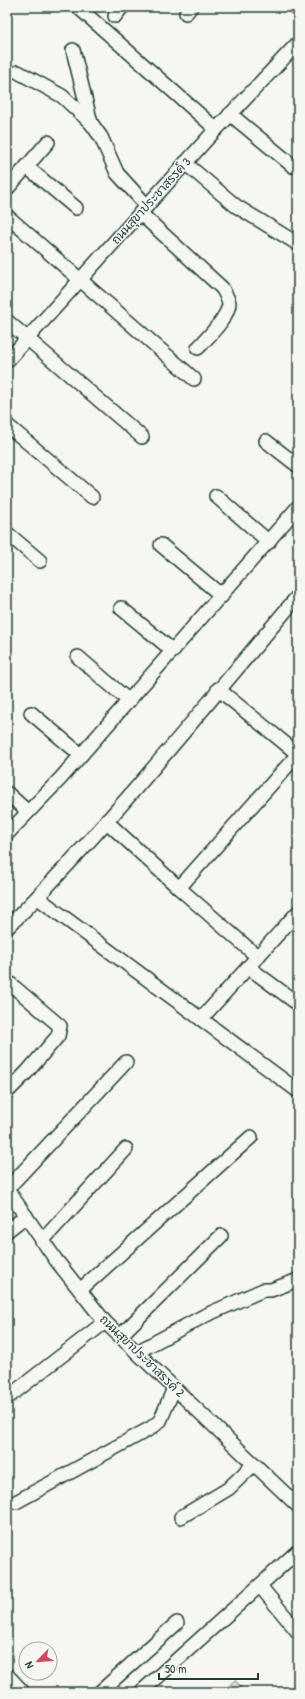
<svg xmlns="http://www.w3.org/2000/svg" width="305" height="1699" font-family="'Patrick Hand','Playpen Sans Thai',sans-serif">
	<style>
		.green { fill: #d6dbd6; stroke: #7a8c85 }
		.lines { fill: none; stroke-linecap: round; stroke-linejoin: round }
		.minor-casing { stroke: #1f3d34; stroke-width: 16 }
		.minor { stroke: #f6f6f2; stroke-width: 13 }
		.labels { text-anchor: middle; stroke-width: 3; stroke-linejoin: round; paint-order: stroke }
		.street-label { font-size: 12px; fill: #1f3d34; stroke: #f6f6f2 }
	</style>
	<rect width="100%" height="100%" fill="#f6f6f2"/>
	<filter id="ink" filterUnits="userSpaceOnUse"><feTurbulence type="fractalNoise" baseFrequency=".025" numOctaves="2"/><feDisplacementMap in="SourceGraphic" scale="8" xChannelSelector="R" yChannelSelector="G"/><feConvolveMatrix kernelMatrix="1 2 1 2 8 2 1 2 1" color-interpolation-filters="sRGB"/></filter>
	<g filter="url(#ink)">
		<polygon class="green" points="235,1680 245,1692 222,1692"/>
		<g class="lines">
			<g class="minor-casing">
				<g id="minor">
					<polyline points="296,7 298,9"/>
					<polyline points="79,8 216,129"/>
					<polyline points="186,13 191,7"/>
					<polyline points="115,16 122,7"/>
					<polyline points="73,50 91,123"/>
					<polyline points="18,72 62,96 91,123 101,137 117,173 147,206"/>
					<polyline points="230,114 293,166"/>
					<polyline points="185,163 236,206 298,244"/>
					<polyline points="27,167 76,208"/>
					<polyline points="7,189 48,142"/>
					<path d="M140 213 222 288C225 293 228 298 229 303 229 317 207 338 198 348"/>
					<polyline points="7,216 194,379"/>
					<polyline points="7,321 142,437"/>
					<polyline points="7,361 208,138 298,43"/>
					<polyline points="7,425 92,497"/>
					<polyline points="266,441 298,466"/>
					<polyline points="216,496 269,542"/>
					<polyline points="7,533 40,561"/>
					<polyline points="161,545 222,596"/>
					<polyline points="121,608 173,651"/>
					<polyline points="78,657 129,701"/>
					<polyline points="218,689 298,754"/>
					<polyline points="31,713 81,755"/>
					<polyline points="7,793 28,812"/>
					<polyline points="106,821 179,888 258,957"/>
					<polyline points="7,834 61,778 298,507"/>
					<polyline points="179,888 298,754"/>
					<polyline points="38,898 298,1091"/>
					<path d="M7 928C111 824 203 708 298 596"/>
					<polyline points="248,967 298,1004"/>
					<polyline points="7,981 60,1026 58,1036 27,1072 7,1092"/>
					<polyline points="201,1019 298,912"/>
					<polyline points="7,1189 56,1260 105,1322 298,1506"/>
					<polyline points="7,1189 126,1062"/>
					<polyline points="7,1231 26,1216"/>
					<polyline points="42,1241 126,1149"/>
					<polyline points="80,1290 251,1137"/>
					<polyline points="120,1336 221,1236"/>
					<polyline points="137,1352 204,1316 263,1290 271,1290 298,1280"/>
					<polyline points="7,1398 105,1322"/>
					<polyline points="16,1502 151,1428 160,1421 174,1388"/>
					<polyline points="181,1517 228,1489 254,1464"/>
					<polyline points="260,1586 298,1632"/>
					<polyline points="7,1675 23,1692"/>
					<polyline points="100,1692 177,1623"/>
					<polyline points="141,1692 298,1551"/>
				</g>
			</g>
			<use href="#minor" class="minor"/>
		</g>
	</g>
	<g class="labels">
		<g class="street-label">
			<text transform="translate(151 201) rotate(-48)" y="4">ถนนสุขาประชาสรรค์ 3</text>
			<text transform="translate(142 1356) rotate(44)" y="4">ถนนสุขาประชาสรรค์ 2</text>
		</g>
	</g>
	<rect width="305" height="1699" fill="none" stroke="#f6f6f2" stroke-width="24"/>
	<rect x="12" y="12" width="281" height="1675" fill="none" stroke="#1f3d34" stroke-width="1.5" filter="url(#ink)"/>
	<g transform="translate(38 1661) rotate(245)"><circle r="19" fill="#f6f6f2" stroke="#a0aca6"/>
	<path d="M0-3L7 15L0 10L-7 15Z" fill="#d1495b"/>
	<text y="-6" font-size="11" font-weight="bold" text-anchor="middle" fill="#1f3d34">N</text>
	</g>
	<path d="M159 1673v6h99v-6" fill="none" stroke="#1f3d34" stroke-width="2"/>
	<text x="165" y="1673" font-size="12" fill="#1f3d34" stroke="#f6f6f2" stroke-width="3" paint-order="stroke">50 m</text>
</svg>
